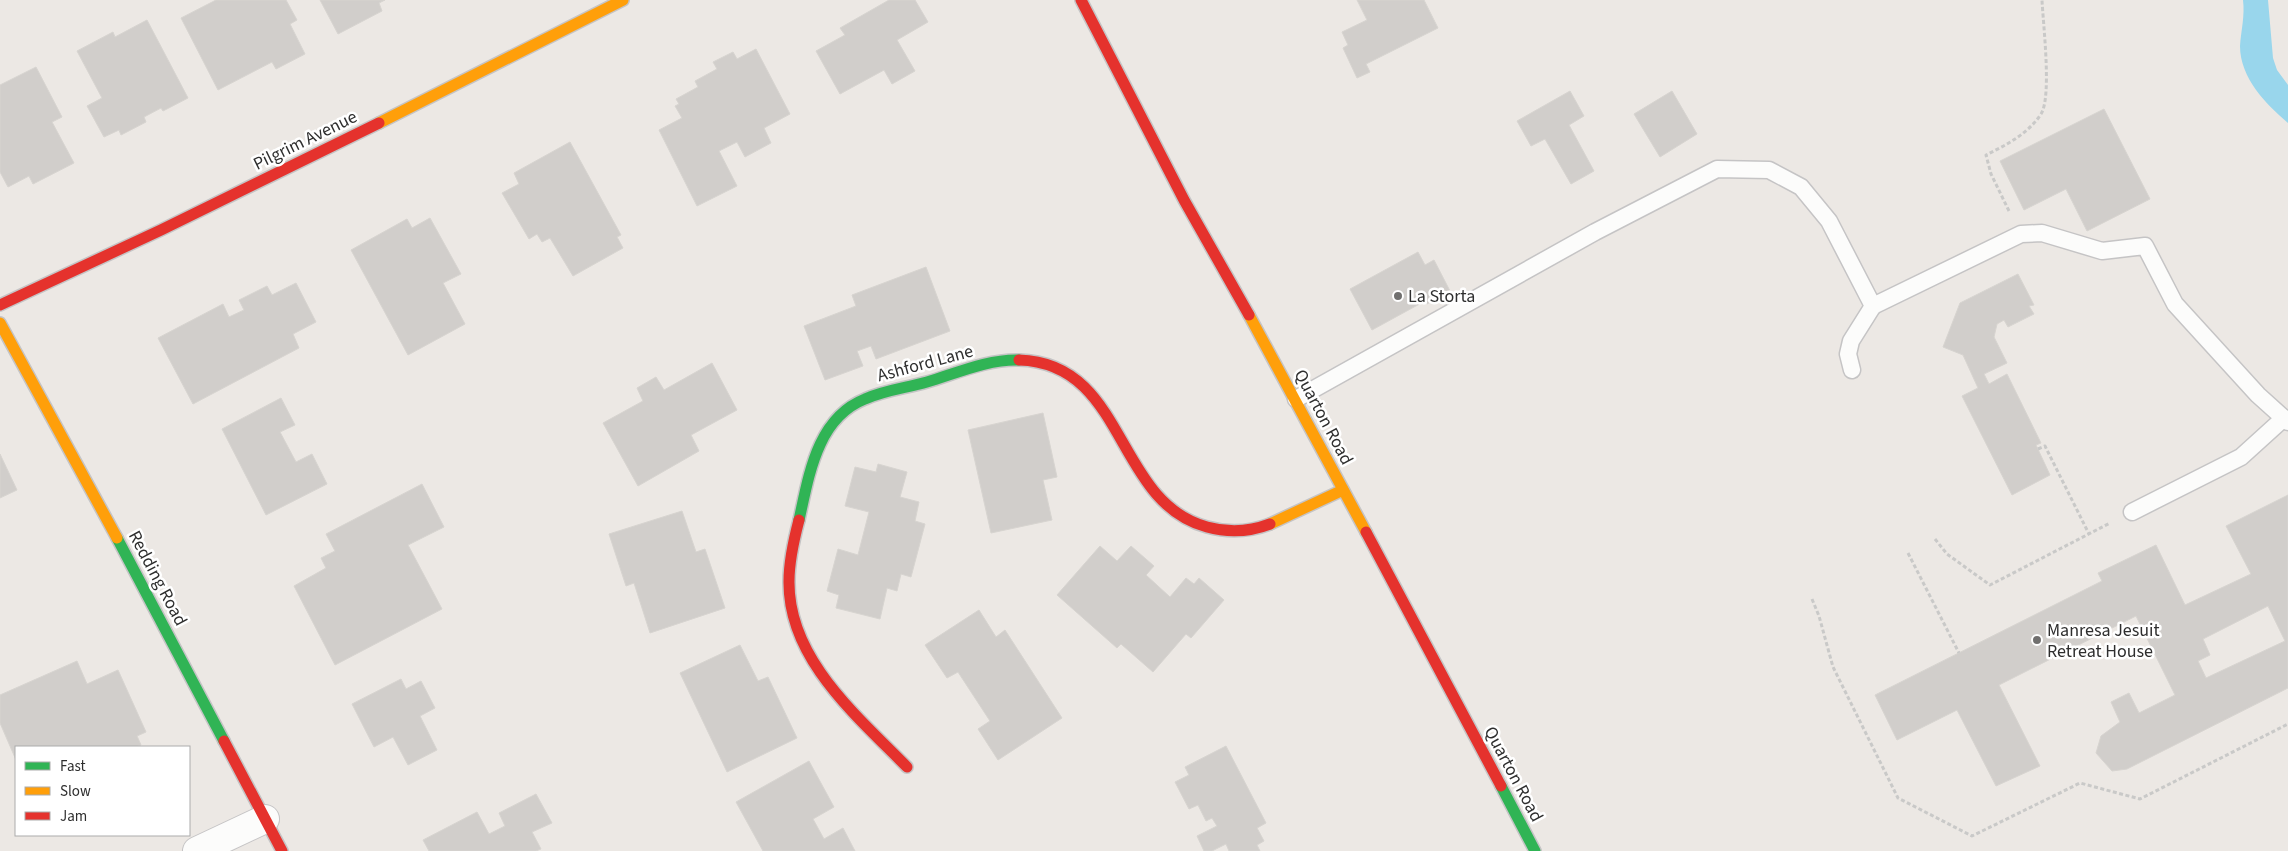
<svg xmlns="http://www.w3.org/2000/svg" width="2288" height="851" font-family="'Source Sans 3',sans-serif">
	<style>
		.water { fill: #99d6ec }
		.building { fill: #d1cecb; stroke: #d7d4d0; fill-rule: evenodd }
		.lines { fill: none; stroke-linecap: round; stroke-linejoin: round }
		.lane-casing { stroke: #c5c4c5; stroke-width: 19 }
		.street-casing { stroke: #c5c4c5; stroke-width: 30 }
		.fast-casing { stroke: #c5c4c5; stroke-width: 14 }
		.slow-casing { stroke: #c5c4c5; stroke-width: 14 }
		.jam-casing { stroke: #c5c4c5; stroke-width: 14 }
		.path { stroke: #c9c9c8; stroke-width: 3; stroke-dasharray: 4 2.5; stroke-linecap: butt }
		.lane { stroke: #fcfcfb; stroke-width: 16 }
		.street { stroke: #fcfcfb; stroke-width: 28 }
		.fast { stroke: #30b455; stroke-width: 11 }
		.slow { stroke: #ff9f0a; stroke-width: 11 }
		.jam { stroke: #e5322d; stroke-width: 11 }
		.poi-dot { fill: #706f6e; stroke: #fff; stroke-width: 2 }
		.labels { text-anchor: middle; stroke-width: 5; stroke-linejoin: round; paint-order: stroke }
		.street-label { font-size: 18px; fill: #2e2e2e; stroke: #fff }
		.poi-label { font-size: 18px; fill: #2e2e2e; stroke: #fff; text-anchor: start }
	</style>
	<rect width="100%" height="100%" fill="#ece8e4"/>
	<path class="water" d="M2243 0H2268L2273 58 2277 70 2288 85V123C2266 104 2240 78 2240 46 2241 31 2245 16 2243 0Z"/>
	<g class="building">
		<polygon points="216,0 286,0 297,20 290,24 305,54 276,69 272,62 218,90 181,18"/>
		<polygon points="320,0 385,0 379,3 382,11 338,34"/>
		<polygon points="889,0 915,0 928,22 897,40 915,71 892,84 884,70 840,94 816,51 845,35 840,28"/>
		<polygon points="1357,0 1424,0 1438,28 1366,64 1370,72 1357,78 1343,48 1348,45 1342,32 1367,20"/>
		<polygon points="147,20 188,98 163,111 161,108 144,117 146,122 121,135 119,130 104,137 87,106 102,98 77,51 113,32 115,37"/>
		<polygon points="756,49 790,114 764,128 771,143 745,157 737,142 719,151 737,186 697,206 659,130 682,118 675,106 679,104 676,99 698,87 695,81 717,69 713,62 733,52 737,59"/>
		<polygon points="36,67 62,117 52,122 74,163 33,184 29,176 8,187 0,172 0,85"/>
		<polygon points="1570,91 1584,116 1569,125 1594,171 1571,184 1545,139 1531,146 1517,121"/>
		<polygon points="1672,91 1697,134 1660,157 1634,114"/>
		<polygon points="2104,109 2150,199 2087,231 2066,189 2024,210 2000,161"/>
		<polygon points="570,142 621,235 617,237 623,248 573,276 550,238 542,242 537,234 529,239 502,193 519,184 514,173"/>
		<polygon points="430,218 461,274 443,283 465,324 408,355 351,250 407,219 412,228"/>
		<polygon points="1418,252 1425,265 1434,260 1450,291 1427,304 1425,301 1372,330 1350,289"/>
		<polygon points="926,267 950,331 876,359 871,346 857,351 863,366 825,380 804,326 856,306 852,295"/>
		<polygon points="2018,274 2034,305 2029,306 2034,314 2008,327 2004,320 1997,324 1994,337 2007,363 1984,374 1989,384 2007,374 2041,443 2036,445 2050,475 2012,495 1962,396 1978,388 1963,355 1943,347 1960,303"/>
		<polygon points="296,283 316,322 293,334 299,348 193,404 158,338 223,304 229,317 244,310 239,300 267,286 272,295"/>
		<polygon points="712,363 737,410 691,435 699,451 638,486 603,423 643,401 637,388 656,377 664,390"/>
		<polygon points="281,398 295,425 280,432 296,462 312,454 327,484 266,515 222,429"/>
		<polygon points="1043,413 1057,477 1043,480 1052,520 991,533 968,430"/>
		<polygon points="0,454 17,490 0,498"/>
		<polygon points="878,464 907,472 900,497 919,502 915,521 925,524 911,577 901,574 897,591 887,588 880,619 836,608 839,595 827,591 838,549 858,555 869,512 845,506 855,467 876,472"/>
		<polygon points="422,484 444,527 408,545 442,609 335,665 294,586 326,568 321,558 335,551 326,534"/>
		<path d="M2288 495V688L2127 769 2112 771 2096 753 2101 736 2120 722 2111 702 2129 693 2139 713 2175 695 2136 616 1999 685 2040 766 1996 786 1957 710 1897 740 1875 695 2102 581 2098 573 2156 545 2185 605 2251 574 2226 526ZM2268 606 2285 641 2206 678 2198 661 2210 655 2203 639Z"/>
		<polygon points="682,511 696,552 705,549 725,608 650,633 634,583 626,586 609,534"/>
		<polygon points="1100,546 1117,561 1131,546 1154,566 1146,575 1170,597 1186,578 1194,584 1199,578 1224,600 1191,638 1186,634 1153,672 1121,644 1117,648 1057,595"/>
		<polygon points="979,610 996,637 1005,630 1062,718 998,760 978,729 990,721 958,672 947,678 925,645"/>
		<polygon points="740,645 758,681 768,677 797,738 727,772 680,673"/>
		<polygon points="77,661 87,684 118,670 146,732 137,736 141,745 135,747 16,747 16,760 0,723 0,695"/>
		<polygon points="401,679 406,689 421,681 435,708 420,716 437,750 408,765 393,737 374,747 352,704"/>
		<polygon points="1226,746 1266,823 1257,828 1264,841 1257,845 1260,851 1229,851 1226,844 1212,851 1204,851 1197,836 1217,826 1212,818 1206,821 1198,805 1189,809 1175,782 1189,775 1185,767"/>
		<polygon points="809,761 834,807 813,819 824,839 843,828 855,851 763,851 736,802"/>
		<polygon points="536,794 552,823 532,832 541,849 536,851 429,851 423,840 477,812 489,834 505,826 499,813"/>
	</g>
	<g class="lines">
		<g class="lane-casing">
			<g id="lane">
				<polyline points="1873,306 2021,234 2042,233 2102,251 2145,246 2175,304 2258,395 2288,422"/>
				<polyline points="1296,399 1595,232 1717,169 1769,170 1801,187 1829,221 1873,306 1851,341 1848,354 1852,370"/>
				<polyline points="2132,512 2241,457 2284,418"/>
			</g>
		</g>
		<g class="street-casing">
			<polyline id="street" points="197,851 265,819"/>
		</g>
		<g class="fast-casing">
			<g id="fast">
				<path d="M799 520C809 475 817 418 865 399 885 390 906 388 927 382 957 373 988 359 1019 360"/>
				<polyline points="117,538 224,741"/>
				<polyline points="1501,786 1535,851"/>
			</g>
		</g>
		<g class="slow-casing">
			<g id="slow">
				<polyline points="379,123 623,0"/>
				<polyline points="1249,315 1366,532"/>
				<polyline points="0,323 117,538"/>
				<polyline points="1270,524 1343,490"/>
			</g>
		</g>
		<g class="jam-casing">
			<g id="jam">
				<polyline points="1081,0 1184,200 1249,315"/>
				<polyline points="0,305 161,230 379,123"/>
				<path d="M1019 360C1127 363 1114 502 1207 527 1229 533 1249 532 1270 524"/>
				<path d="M799 520C794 539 789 560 789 581 788 659 857 716 907 767"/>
				<polyline points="1366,532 1501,786"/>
				<polyline points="224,741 282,851"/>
			</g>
		</g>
		<g class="path">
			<path d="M2009 211 1991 174 1986 155C2006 145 2028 134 2041 114 2052 97 2043 23 2042 0"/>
			<polyline points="2038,449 2045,446 2089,534"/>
			<polyline points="1935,539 1947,554 1990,585 2110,523"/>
			<polyline points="1908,553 1959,653"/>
			<polyline points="1812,599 1819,616 1833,667 1898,798 1972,836 2080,783 2140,799 2288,724"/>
		</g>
		<use href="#lane" class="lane"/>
		<use href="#street" class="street"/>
		<use href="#fast" class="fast"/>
		<use href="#slow" class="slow"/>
		<use href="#jam" class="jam"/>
	</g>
	<g class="poi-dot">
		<circle cx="1398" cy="296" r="5"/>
		<circle cx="2037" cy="640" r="5"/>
	</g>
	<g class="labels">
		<g class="street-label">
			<text transform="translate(305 140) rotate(-26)" y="6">Pilgrim Avenue</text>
			<text transform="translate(925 363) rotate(-15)" y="6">Ashford Lane</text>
			<text transform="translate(1324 417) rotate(62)" y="6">Quarton Road</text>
			<text transform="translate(158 578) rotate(62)" y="6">Redding Road</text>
			<text transform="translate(1514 774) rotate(62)" y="6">Quarton Road</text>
		</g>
		<g class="poi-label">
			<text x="1408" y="302">La Storta</text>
			<text x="2047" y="636">Manresa Jesuit<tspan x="2047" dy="21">Retreat House</tspan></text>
		</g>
	</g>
	<rect x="15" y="746" width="175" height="90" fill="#ffffff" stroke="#ababab"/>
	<rect x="25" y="762" width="25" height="8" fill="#30b455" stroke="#ababab"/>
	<text x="60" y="771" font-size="15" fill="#2e2e2e">Fast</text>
	<rect x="25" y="787" width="25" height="8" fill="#ff9f0a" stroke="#ababab"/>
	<text x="60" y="796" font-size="15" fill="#2e2e2e">Slow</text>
	<rect x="25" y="812" width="25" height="8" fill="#e5322d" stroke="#ababab"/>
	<text x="60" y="821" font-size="15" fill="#2e2e2e">Jam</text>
</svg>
